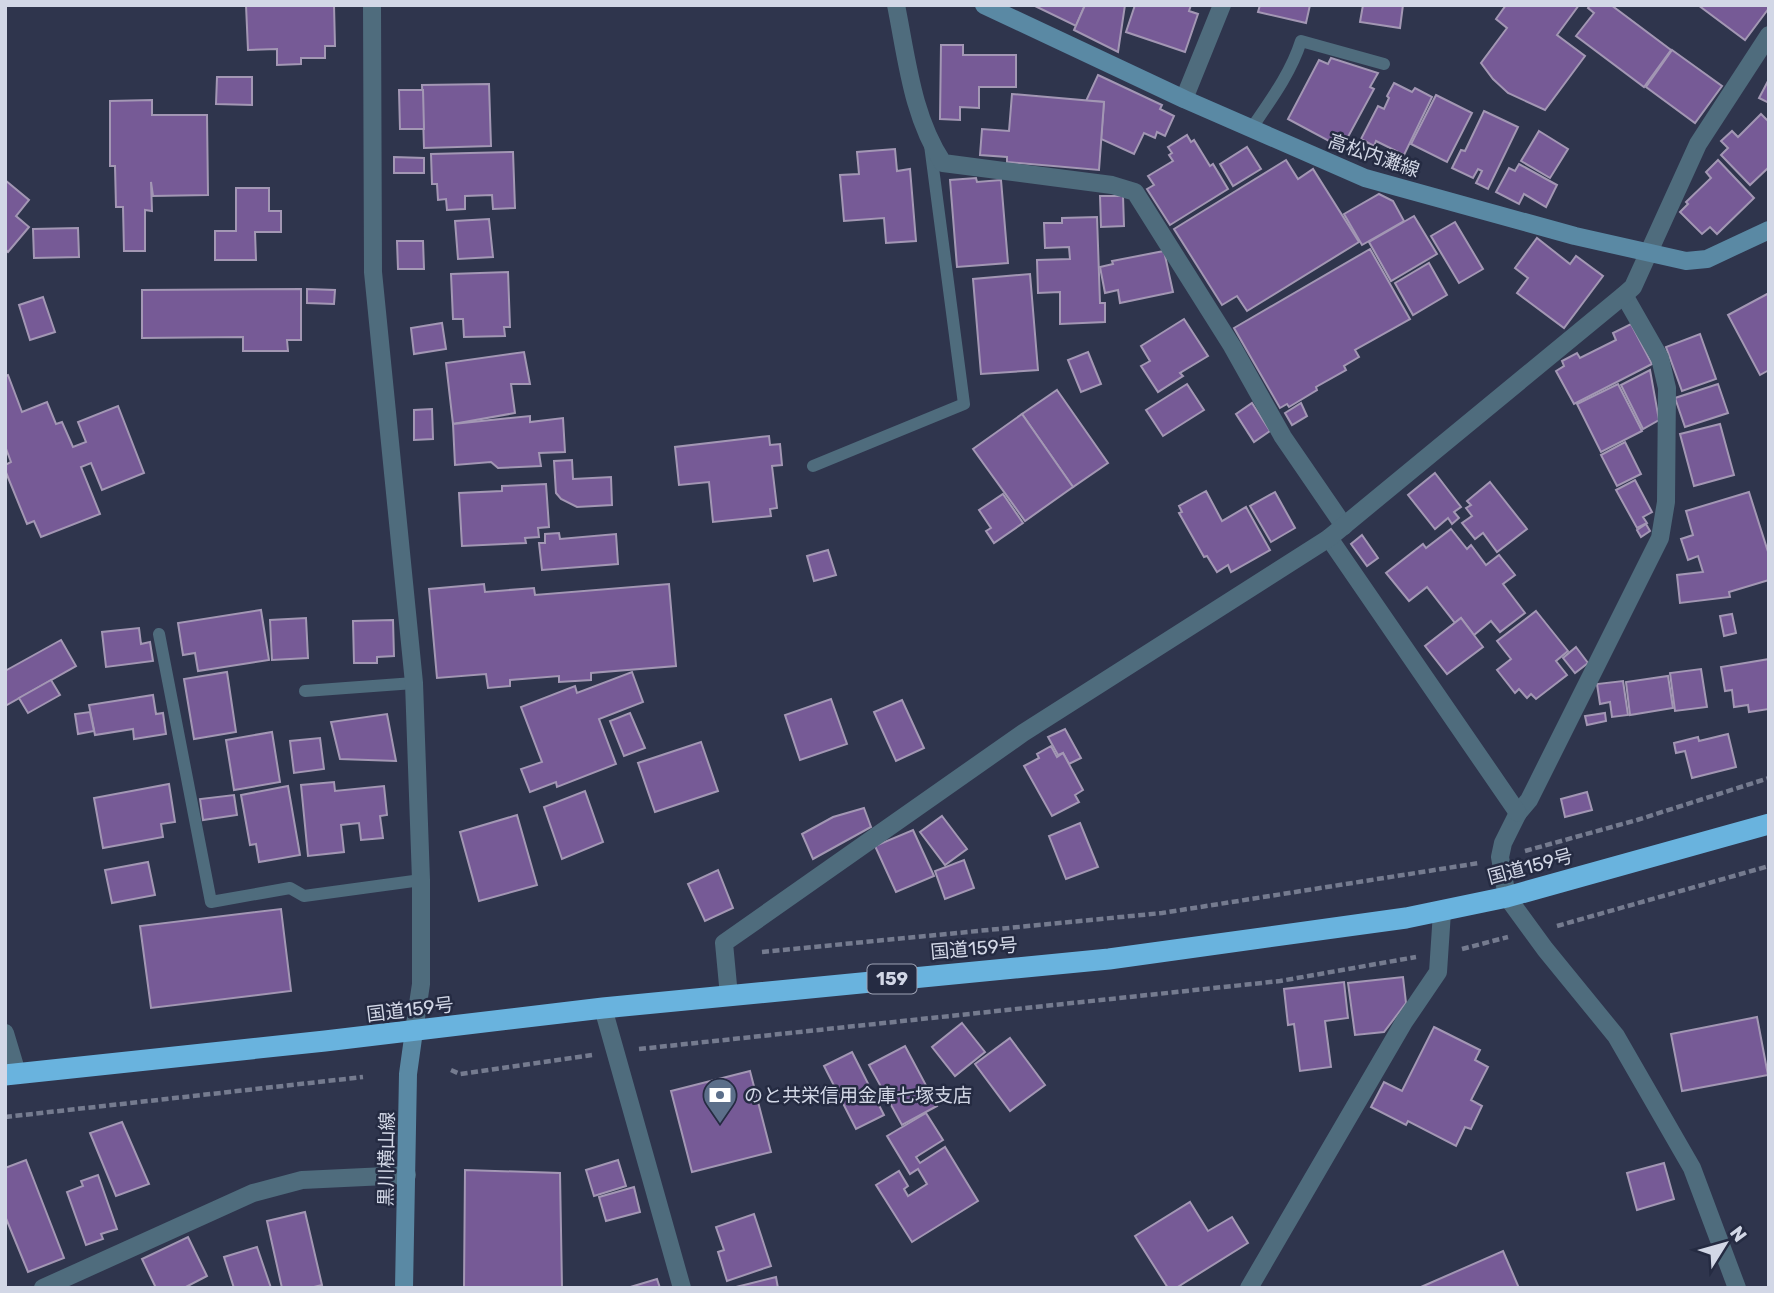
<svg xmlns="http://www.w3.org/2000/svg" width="1774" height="1293" font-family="Rubik,'Noto Sans JP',sans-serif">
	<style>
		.building { fill: #765a96; stroke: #a397b4; stroke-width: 2 }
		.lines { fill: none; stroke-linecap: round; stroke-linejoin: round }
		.path { stroke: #757b8f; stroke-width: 4.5; stroke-dasharray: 7 3.5; stroke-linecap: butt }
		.lane { stroke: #4f6c7d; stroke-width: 12 }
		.street { stroke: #4f6c7d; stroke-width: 18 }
		.secondary { stroke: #5a89a4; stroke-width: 18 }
		.highway { stroke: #69b3de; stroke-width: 21 }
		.labels { text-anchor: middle; stroke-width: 5; stroke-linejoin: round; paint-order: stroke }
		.shield { fill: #252b42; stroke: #9ea3b5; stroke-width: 2 }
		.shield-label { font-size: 18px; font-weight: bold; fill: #d2d7e6 }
		.street-label { font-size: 19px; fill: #d2d7e6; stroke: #252b42 }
		.poi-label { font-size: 19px; fill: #d2d7e6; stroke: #252b42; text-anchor: start }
	</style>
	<rect width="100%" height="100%" fill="#2f354d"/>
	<g class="building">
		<polygon points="246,5 334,5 335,46 325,46 325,58 301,58 301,64 277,65 277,49 248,50"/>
		<polygon points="1033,5 1085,5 1076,26"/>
		<polygon points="1085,5 1125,5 1118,52 1074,30"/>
		<polygon points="1135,5 1191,5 1189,11 1198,14 1185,52 1126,32"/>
		<polygon points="1260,5 1310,5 1306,23 1258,12"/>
		<polygon points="1363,5 1403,5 1400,28 1360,22"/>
		<polygon points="1506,5 1579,5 1557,35 1585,56 1545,110 1508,93 1493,79 1481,63 1507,28 1496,19"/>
		<polygon points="1590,5 1611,5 1671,50 1644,87 1576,36 1594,13 1588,8"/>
		<polygon points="1698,5 1769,5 1769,8 1745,40"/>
		<polygon points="941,45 963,45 963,55 1016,55 1016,87 979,87 979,108 960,107 960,120 940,119"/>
		<polygon points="1672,50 1722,86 1695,123 1646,87"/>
		<polygon points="1331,58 1378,73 1370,87 1374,89 1342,148 1288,119 1319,60 1328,64"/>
		<polygon points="1098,75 1162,105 1160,109 1174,116 1165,136 1157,132 1155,138 1144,133 1134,154 1101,139 1104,102 1086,101"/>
		<polygon points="217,77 252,77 252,105 216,104"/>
		<polygon points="1768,81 1769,82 1769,103 1759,98"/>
		<polygon points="1394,83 1412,92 1415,88 1432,97 1404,155 1376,141 1374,146 1361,139 1378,106 1384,109 1389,98 1387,96"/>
		<polygon points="489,84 491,146 424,148 422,85"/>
		<polygon points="399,90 423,90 424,129 400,129"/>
		<polygon points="1012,94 1104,102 1099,170 1007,162 1007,157 980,155 982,129 1009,131"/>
		<polygon points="1436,95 1472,113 1447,162 1411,144"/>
		<polygon points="152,100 152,115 207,115 208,195 153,196 151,182 152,211 145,210 145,251 124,251 123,207 116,207 115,166 110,166 110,101"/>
		<polygon points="1484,111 1518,127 1488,189 1476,183 1482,171 1478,169 1473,178 1452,168 1461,150 1465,151"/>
		<polygon points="1761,114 1769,122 1769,167 1750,185 1721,155 1728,148 1721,141 1732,131 1738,137"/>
		<polygon points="1539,131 1568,149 1550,178 1521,161"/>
		<polygon points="1187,135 1191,142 1194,140 1210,166 1213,164 1228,189 1170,225 1147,189 1154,185 1148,176 1173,161 1169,155 1172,153 1168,147"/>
		<polygon points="1247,147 1261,169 1233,186 1220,164"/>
		<polygon points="895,149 897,171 910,169 916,241 886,243 884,218 844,221 840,175 859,174 857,152"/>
		<polygon points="513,152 515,208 493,209 492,195 465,196 465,209 447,210 446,199 438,200 437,184 432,184 431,154"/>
		<polygon points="394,157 424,158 424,173 394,173"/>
		<polygon points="1286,160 1298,179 1313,169 1359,242 1247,311 1237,296 1222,305 1174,229"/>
		<polygon points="1718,160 1754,198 1717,234 1710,227 1702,234 1680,212 1688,204 1686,202 1711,178 1706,172"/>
		<polygon points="1519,164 1557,185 1546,207 1524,194 1519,204 1496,192 1509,168 1515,171"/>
		<polygon points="976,178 977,182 1001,180 1008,263 957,267 950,180"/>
		<polygon points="5,180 29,200 16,216 29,227 8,252 5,249"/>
		<polygon points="236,188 269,188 269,211 281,211 281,232 255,232 256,260 215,260 215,231 236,231"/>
		<polygon points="1379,194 1393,201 1404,221 1362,245 1344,214"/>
		<polygon points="1100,196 1123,196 1124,226 1101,227"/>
		<polygon points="1414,216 1437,254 1391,281 1369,242"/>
		<polygon points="1097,217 1100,303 1105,303 1105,322 1060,324 1060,292 1038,293 1037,260 1070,259 1069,247 1045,248 1044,223 1062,223 1062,218"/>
		<polygon points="489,219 493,257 458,259 455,221"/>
		<polygon points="1455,222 1483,269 1459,283 1431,236"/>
		<polygon points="78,228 79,257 34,258 33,229"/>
		<polygon points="1537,238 1570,264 1576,256 1603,276 1564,328 1517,293 1528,278 1515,268"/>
		<polygon points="397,241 423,241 424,269 398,269"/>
		<polygon points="1370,249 1410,319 1355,350 1359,357 1344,366 1346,370 1316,387 1317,390 1289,407 1287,404 1280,408 1234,328"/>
		<polygon points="1164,251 1173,292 1120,303 1118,290 1105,293 1100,267 1113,264 1112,261"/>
		<polygon points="1429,263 1447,295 1413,315 1395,283"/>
		<polygon points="508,272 510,327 504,327 505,336 464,337 463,319 453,319 451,274"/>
		<polygon points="1030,274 1038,370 981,374 973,279"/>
		<polygon points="301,289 301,340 287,340 288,351 243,351 243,337 142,338 142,290"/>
		<polygon points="307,289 335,290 334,304 307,303"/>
		<polygon points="1769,293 1769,370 1760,375 1728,315"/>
		<polygon points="43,297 55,332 30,340 19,305"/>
		<polygon points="1184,319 1208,356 1180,373 1183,376 1158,392 1141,366 1150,361 1141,346"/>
		<polygon points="442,323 446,349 414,354 411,328"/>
		<polygon points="1631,324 1652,364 1574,404 1556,371 1564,366 1562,361 1577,353 1580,358 1616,340 1613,333"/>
		<polygon points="1700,334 1716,379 1682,391 1666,347"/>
		<polygon points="524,352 530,384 511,384 515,413 453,424 446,363"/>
		<polygon points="1088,352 1101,384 1081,392 1068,360"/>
		<polygon points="1650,370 1659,420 1643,429 1621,385"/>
		<polygon points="8,375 22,412 47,402 56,424 62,422 73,447 86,442 78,422 118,406 144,473 102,490 91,463 81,467 100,514 41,537 34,521 27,524 5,470 5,465 11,462 5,446 5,376"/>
		<polygon points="1187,384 1204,410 1163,436 1146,410"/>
		<polygon points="1618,384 1642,431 1601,452 1577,404"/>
		<polygon points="1718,384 1728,413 1685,427 1675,398"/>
		<polygon points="1057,390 1108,463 1073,487 1022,414"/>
		<polygon points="1252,403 1270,431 1254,442 1236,414"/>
		<polygon points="1301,403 1307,416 1292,425 1285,413"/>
		<polygon points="432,409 433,439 414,440 414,410"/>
		<polygon points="1022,414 1073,487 1025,521 973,449"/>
		<polygon points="530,416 530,422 563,418 565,452 539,453 541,466 498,468 491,462 455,465 453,424"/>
		<polygon points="1720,424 1734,475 1694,486 1680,434"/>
		<polygon points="769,436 770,445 780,444 782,465 772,466 777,508 770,509 771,516 713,522 709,482 679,485 675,447"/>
		<polygon points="1625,442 1641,474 1617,486 1601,455"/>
		<polygon points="572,460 573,479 611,477 612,505 577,507 561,499 556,493 554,461"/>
		<polygon points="1435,473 1461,507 1454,512 1459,518 1452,524 1448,518 1435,529 1408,495"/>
		<polygon points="1635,480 1652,512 1643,517 1647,523 1637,528 1616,490"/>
		<polygon points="1490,482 1527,529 1497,552 1483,533 1475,539 1462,523 1472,516 1466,508 1471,505 1467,501"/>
		<polygon points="546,484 549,527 538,528 539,537 525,538 526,543 462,546 459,493 502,491 502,486"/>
		<polygon points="1206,491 1222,521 1246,507 1270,550 1231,572 1228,565 1217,572 1207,556 1204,557 1179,513 1182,512 1179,506"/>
		<polygon points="1275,492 1295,528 1271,542 1250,506"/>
		<polygon points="1749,492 1769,555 1769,580 1729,592 1730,597 1680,603 1677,575 1703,572 1698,556 1688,560 1681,539 1693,535 1686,511"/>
		<polygon points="1003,494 1023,523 994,543 986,531 991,528 979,510"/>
		<polygon points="1646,524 1650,531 1641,537 1637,530"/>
		<polygon points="1451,529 1467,549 1471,545 1486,565 1499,555 1515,575 1503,584 1525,613 1500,632 1491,621 1474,635 1461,618 1455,623 1427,587 1409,601 1386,573 1423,544 1426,548"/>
		<polygon points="559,533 560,539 616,534 618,564 542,570 539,543 545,543 545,534"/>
		<polygon points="1362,535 1378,558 1367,566 1351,544"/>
		<polygon points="828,550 836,575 814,581 807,556"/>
		<polygon points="484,584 485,592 534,588 535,595 669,584 676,666 591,673 591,680 559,682 559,676 510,680 510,686 488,688 486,674 437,678 429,589"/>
		<polygon points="261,610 269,660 198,671 195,653 183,655 178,623"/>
		<polygon points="1536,611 1568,651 1556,661 1567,675 1536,699 1531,694 1527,698 1519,689 1515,693 1497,670 1511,659 1497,641"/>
		<polygon points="1732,614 1736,633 1724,636 1720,616"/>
		<polygon points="306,618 308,658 272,660 270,620"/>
		<polygon points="1461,618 1483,647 1447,674 1425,646"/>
		<polygon points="393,620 394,656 377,657 377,663 354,663 353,621"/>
		<polygon points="139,628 141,644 150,642 153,661 106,667 102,632"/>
		<polygon points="61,640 76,666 5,706 5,671"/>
		<polygon points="1576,647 1588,663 1575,673 1563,658"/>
		<polygon points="1769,659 1769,709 1749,712 1748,705 1734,707 1732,690 1725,691 1721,667"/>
		<polygon points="1701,669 1707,707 1675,711 1670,673"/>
		<polygon points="227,672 236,732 194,739 184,679"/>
		<polygon points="632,672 643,702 599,719 616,764 557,787 556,782 530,792 521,769 542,762 521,707 575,686 577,693"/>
		<polygon points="1668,676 1673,708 1630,715 1626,682"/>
		<polygon points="51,680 60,695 28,713 19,698"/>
		<polygon points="1623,681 1628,715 1612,717 1610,702 1600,704 1597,684"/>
		<polygon points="153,695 156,714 163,713 166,734 134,739 133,729 95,735 89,705"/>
		<polygon points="831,699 847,744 800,760 785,715"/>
		<polygon points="902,700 924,748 896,761 874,712"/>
		<polygon points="90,712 94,731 78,734 75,714"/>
		<polygon points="630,713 645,748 624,756 610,721"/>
		<polygon points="1605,713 1606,721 1587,725 1585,716"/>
		<polygon points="387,714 396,761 340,759 331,722"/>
		<polygon points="1065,729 1081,758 1069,764 1063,753 1058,755 1048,737"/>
		<polygon points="272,732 280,782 234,790 226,740"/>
		<polygon points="1728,734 1736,767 1692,778 1685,751 1676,753 1674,743 1698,737 1699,741"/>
		<polygon points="320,738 324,769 294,773 290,741"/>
		<polygon points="701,742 718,791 655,812 638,763"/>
		<polygon points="1051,746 1057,757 1063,753 1083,790 1075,795 1079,802 1052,816 1024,766 1039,758 1037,754"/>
		<polygon points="334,782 335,791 384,786 387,815 380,816 383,838 361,840 359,823 341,825 344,852 308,856 301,785"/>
		<polygon points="169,784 175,822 161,824 163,837 103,848 94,798"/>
		<polygon points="288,786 300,855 259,862 256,844 250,845 241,795"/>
		<polygon points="585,791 603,842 562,859 544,807"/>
		<polygon points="1587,792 1592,810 1565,817 1561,799"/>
		<polygon points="234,795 237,815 203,820 200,799"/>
		<polygon points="864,808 871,827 813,859 802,834 833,817"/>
		<polygon points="517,815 537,885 479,901 460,832"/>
		<polygon points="942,816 967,849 945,865 920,832"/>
		<polygon points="1080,823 1098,867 1066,879 1049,836"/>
		<polygon points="913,830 934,876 896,892 875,846"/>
		<polygon points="964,860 974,888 945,899 935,871"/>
		<polygon points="148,862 155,895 112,903 105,870"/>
		<polygon points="718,870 733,908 705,921 688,884"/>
		<polygon points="281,909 291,991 151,1008 140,926"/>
		<polygon points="1403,977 1406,1003 1384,1032 1355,1035 1348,983"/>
		<polygon points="1344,982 1348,1018 1325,1021 1331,1067 1300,1071 1294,1024 1288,1025 1284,989"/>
		<polygon points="1757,1017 1768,1075 1682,1091 1671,1034"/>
		<polygon points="962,1023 985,1052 955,1076 932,1047"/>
		<polygon points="1434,1027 1480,1050 1475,1060 1488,1067 1471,1100 1482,1106 1471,1129 1465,1127 1456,1146 1408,1121 1406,1125 1371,1107 1384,1082 1402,1091"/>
		<polygon points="1010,1038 1045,1085 1010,1111 975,1064"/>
		<polygon points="905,1046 937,1106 902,1125 869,1065"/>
		<polygon points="852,1052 884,1115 856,1129 824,1066"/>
		<polygon points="750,1071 771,1152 692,1172 671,1091"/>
		<polygon points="926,1113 943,1140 916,1157 920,1163 945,1147 978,1201 912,1242 876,1185 899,1171 908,1186 904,1189 908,1196 927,1184 918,1169 910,1174 887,1136"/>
		<polygon points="122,1122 149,1184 116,1196 90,1133"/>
		<polygon points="26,1160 64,1258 28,1272 5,1216 5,1168"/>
		<polygon points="618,1160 626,1186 594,1196 586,1170"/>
		<polygon points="1664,1163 1674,1199 1637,1210 1627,1173"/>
		<polygon points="465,1170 560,1173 562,1288 464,1288"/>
		<polygon points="98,1175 117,1229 101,1234 103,1239 86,1245 67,1192 83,1186 81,1181"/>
		<polygon points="634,1187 640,1212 606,1221 599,1197"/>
		<polygon points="1190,1202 1208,1231 1232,1217 1248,1243 1176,1288 1168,1288 1135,1236"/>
		<polygon points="305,1212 322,1285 310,1288 282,1288 267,1221"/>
		<polygon points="754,1214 771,1266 727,1281 718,1252 724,1250 716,1227"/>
		<polygon points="188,1237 207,1276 184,1288 156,1288 142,1259"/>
		<polygon points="257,1247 271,1288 234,1288 224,1257"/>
		<polygon points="1503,1251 1519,1288 1421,1288 1421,1287"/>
		<polygon points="776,1277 778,1288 732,1288"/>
		<polygon points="657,1279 660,1288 627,1288"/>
	</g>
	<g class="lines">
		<g class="path">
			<polyline points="1525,851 1637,820 1769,778"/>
			<polyline points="1557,926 1769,866"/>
			<polyline points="1462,949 1508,937"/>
			<polyline points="762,952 1162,913 1479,863"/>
			<polyline points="639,1049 1280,981 1416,957"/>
			<polyline points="451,1070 460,1074 592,1055"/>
			<polyline points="5,1117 363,1077"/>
		</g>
		<g class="lane">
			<path d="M1251 129C1270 101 1291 73 1301 41L1384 64"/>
			<polyline points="813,466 964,404 930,145"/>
			<polyline points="159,634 211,902 290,888 304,896 421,880"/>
			<polyline points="305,691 414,683"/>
		</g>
		<g class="street">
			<polyline points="372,5 373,272 414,683 421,880 421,984 414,1031"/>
			<path d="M896 5C907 59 912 116 943 163L1112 185 1135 192 1232 346 1283 437 1344 526"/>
			<polyline points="1184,99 1222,5"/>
			<polyline points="1624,295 1660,358 1667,388 1666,502 1660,538 1529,800 1518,813 1503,843 1500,857 1507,897 1545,949 1616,1036 1692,1168 1737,1288"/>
			<polyline points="1329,538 1518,813"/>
			<polyline points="729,996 724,943 1023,733 1329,538 1624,295 1633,287 1698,144 1769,35"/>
			<polyline points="603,1008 682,1288"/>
			<polyline points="5,1033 17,1073"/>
			<polyline points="43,1288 253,1193 302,1180 407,1175"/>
			<polyline points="1249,1288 1404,1022 1438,972 1442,912"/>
		</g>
		<g class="secondary">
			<polyline points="984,5 1184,99 1365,178 1575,236 1686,261 1707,259 1769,230"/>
			<polyline points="404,1288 408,1074 414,1031"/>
		</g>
		<polyline class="highway" points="5,1075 325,1041 603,1008 1109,959 1406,918 1507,897 1769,824"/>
	</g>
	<defs>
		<g id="bank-pin" transform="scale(1.75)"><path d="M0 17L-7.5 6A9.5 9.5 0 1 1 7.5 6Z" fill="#5c6f8a" stroke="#252b42"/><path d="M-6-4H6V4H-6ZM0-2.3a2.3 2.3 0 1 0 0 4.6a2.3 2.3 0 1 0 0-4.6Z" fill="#fff"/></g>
	</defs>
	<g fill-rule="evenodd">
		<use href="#bank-pin" x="720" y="1095"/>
	</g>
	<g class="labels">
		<rect class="shield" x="867.5" y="964.5" width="49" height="29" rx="5"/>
		<g class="shield-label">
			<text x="892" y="985">159</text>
		</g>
		<g class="street-label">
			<text transform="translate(1374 155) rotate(19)" y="7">高松内灘線</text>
			<text transform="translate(1530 866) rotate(-15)" y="7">国道159号</text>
			<text transform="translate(974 948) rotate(-5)" y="7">国道159号</text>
			<text transform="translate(410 1009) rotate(-7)" y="7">国道159号</text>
			<text transform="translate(386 1159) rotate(-89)" y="7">黒川横山線</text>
		</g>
		<g class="poi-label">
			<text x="744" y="1102">のと共栄信用金庫七塚支店</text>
		</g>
	</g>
	<rect width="1774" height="1293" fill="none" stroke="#d2d7e6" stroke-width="14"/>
	<g transform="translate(1725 1244) rotate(53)" stroke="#252b42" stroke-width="5" paint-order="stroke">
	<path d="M0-5L12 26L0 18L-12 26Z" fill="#d2d7e6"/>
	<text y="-10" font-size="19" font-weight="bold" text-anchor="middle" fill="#d2d7e6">N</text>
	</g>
</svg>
